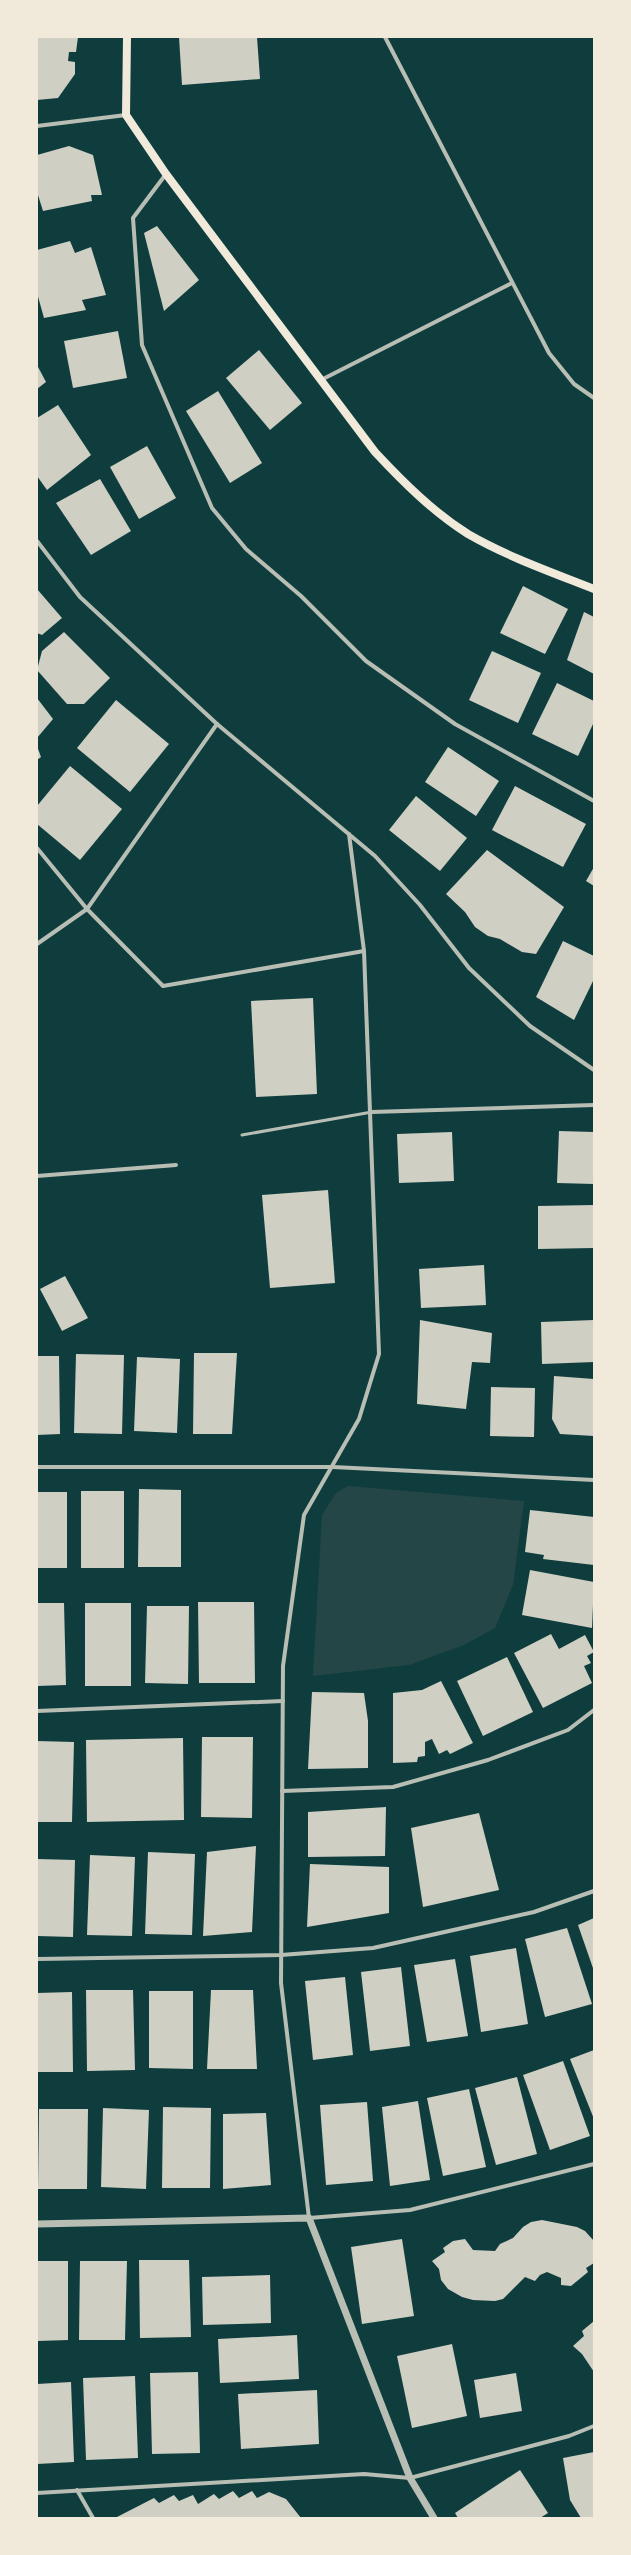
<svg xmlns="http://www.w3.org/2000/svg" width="631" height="2555" font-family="Raleway,sans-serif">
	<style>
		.green { fill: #244646 }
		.building { fill: #cfcfc3 }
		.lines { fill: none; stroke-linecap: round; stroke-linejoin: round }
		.service { stroke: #b8beb3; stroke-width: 3 }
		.minor { stroke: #b8beb3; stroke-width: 4 }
		.tertiary { stroke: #b8beb3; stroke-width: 7 }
		.secondary { stroke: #f1e9da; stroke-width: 8 }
	</style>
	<rect width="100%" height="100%" fill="#0f3d3e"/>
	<polygon class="green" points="348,1486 524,1501 513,1585 495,1628 464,1645 409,1665 313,1676 322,1515 336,1493"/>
	<g class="building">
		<polygon points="37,37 78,37 76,52 69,52 68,61 75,62 75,74 58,98 37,100"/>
		<polygon points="179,37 257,37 260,79 182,85"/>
		<polygon points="69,146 93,155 102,195 91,195 92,201 43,211 37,192 37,155"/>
		<polygon points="157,226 199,280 164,311 144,233"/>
		<polygon points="70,241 75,253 91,247 106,295 82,300 86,310 44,318 37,293 37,250"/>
		<polygon points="118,331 127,378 73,388 64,341"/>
		<polygon points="259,350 302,403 270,430 226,378"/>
		<polygon points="37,365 46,382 37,389"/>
		<polygon points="218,391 262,463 230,483 186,411"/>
		<polygon points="58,405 91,455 47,490 37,476 37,418"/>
		<polygon points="147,446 176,498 139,519 110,467"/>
		<polygon points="100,479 131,531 91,555 56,503"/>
		<polygon points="523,586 568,609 545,654 500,633"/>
		<polygon points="37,589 62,618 42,635 37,633"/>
		<polygon points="584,612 594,617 594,674 567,660"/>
		<polygon points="64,632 110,678 84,704 67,704 37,670 42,651"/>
		<polygon points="492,651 541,673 518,723 469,700"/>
		<polygon points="557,683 594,701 594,722 578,756 532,734"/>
		<polygon points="37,698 53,719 37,738"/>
		<polygon points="116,700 169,744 130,792 77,748"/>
		<polygon points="37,746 41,757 37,760"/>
		<polygon points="448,747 499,781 476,816 425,782"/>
		<polygon points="70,766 122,809 80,860 37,824 37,806"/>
		<polygon points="515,786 586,824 563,867 492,830"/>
		<polygon points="416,796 467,838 440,871 389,830"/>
		<polygon points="487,850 564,907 536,954 522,952 500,939 488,936 475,927 465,912 446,894"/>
		<polygon points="594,867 594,886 586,881"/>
		<polygon points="563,941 594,956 594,979 574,1020 536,997"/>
		<polygon points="313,998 317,1094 256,1097 251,1001"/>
		<polygon points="559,1131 594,1132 594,1184 557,1183"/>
		<polygon points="452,1132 454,1181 399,1183 397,1134"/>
		<polygon points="328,1190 335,1283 270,1288 262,1195"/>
		<polygon points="594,1205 594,1248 538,1249 538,1206"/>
		<polygon points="484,1265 486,1305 421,1308 419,1269"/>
		<polygon points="65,1276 88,1318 62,1331 40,1289"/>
		<polygon points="420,1320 492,1333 490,1363 472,1362 466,1409 417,1404"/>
		<polygon points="594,1320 594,1362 542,1364 541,1322"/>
		<polygon points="194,1353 237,1353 232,1434 193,1434"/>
		<polygon points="76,1354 124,1355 122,1434 74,1433"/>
		<polygon points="37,1356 59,1356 60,1434 37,1435"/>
		<polygon points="137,1357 180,1359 177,1433 134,1431"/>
		<polygon points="554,1376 594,1379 594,1436 560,1434 552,1419"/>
		<polygon points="491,1387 535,1388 534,1437 490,1436"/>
		<polygon points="139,1489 181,1490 181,1567 138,1567"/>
		<rect x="81" y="1491" width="43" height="77"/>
		<rect x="37" y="1492" width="30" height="76"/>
		<polygon points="530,1510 594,1517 594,1565 543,1559 544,1555 525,1552"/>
		<polygon points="530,1570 594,1582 592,1628 522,1615"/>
		<polygon points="198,1602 254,1602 255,1683 199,1683"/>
		<polygon points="37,1603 64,1603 66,1685 37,1686"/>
		<rect x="85" y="1603" width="46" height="83"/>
		<polygon points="147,1606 189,1606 188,1684 145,1683"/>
		<polygon points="551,1634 559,1649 585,1635 594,1652 587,1656 591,1663 584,1666 592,1683 543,1708 514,1653"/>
		<polygon points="507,1657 533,1712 483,1736 457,1681"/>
		<polygon points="441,1681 473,1743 450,1754 447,1750 439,1754 432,1739 425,1742 425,1756 418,1757 417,1762 393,1763 393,1693 422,1690"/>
		<polygon points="312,1692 364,1693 368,1721 368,1768 308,1769"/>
		<polygon points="202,1737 253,1737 252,1818 201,1817"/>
		<polygon points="183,1738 184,1820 87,1822 86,1740"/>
		<polygon points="37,1741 74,1742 72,1822 37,1822"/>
		<polygon points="386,1807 385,1856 308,1857 308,1812"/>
		<polygon points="479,1813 499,1890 423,1907 411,1828"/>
		<polygon points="256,1846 252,1932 203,1936 207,1852"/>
		<polygon points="148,1852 195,1854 192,1935 145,1934"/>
		<polygon points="90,1855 135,1857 132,1936 87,1935"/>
		<polygon points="37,1859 75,1860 73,1937 37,1936"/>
		<polygon points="310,1864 389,1867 389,1913 307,1927"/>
		<polygon points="594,1918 594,1971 578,1925"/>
		<polygon points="567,1928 592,2004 545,2017 525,1939"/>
		<polygon points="516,1948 528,2024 481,2032 470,1956"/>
		<polygon points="455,1959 468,2036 427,2042 414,1965"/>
		<polygon points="401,1967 410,2046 370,2051 361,1972"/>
		<polygon points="345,1977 353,2055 313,2060 305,1981"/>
		<polygon points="86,1990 133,1990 135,2070 87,2071"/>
		<polygon points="211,1990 253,1990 257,2069 207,2069"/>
		<polygon points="149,1991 193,1991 193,2069 149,2068"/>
		<polygon points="72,1992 73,2072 37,2072 37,1993"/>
		<polygon points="594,2050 594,2119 570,2059"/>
		<polygon points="563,2061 590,2136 550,2150 523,2075"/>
		<polygon points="517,2077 537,2154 496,2165 475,2088"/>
		<polygon points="469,2089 486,2167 443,2176 427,2098"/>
		<polygon points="418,2101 430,2180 390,2186 382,2107"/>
		<polygon points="367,2102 373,2181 326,2185 320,2105"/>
		<polygon points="163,2107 211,2108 210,2188 162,2188"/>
		<polygon points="103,2108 149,2110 146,2189 101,2187"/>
		<polygon points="39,2109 88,2109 87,2189 38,2189"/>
		<polygon points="266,2113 271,2185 223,2189 223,2114"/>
		<polygon points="542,2220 577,2227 585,2231 594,2241 594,2263 586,2268 588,2272 571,2286 561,2285 561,2278 547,2272 540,2275 535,2281 525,2277 503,2299 495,2301 473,2300 462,2297 448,2289 441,2280 439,2269 432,2261 445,2252 443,2248 453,2241 465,2239 473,2250 495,2251 500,2244 513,2238 523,2227 531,2222"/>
		<polygon points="402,2239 414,2316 362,2324 351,2247"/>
		<polygon points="139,2260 189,2260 191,2337 140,2338"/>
		<polygon points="37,2261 68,2261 68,2340 37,2341"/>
		<polygon points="80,2261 127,2261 125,2340 79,2340"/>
		<polygon points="270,2275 271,2323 203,2325 202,2277"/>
		<polygon points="594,2321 594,2372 582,2354 573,2346 584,2336 582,2331"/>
		<polygon points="297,2335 299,2379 220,2383 218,2339"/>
		<polygon points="452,2344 467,2416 412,2428 397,2356"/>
		<polygon points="198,2372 200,2453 152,2454 150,2373"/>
		<polygon points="516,2373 522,2411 480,2418 474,2380"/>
		<polygon points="135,2376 138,2458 86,2460 83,2378"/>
		<polygon points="71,2382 74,2462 37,2464 37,2384"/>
		<polygon points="317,2390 319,2444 241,2449 238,2394"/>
		<polygon points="594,2452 594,2518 581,2518 570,2500 563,2458"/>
		<polygon points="520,2470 548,2513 540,2518 458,2518 455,2513"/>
		<polygon points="233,2491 239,2498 252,2491 257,2498 269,2492 286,2499 301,2518 115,2518 154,2498 159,2503 174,2495 179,2501 193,2495 198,2504 214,2494 219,2499"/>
	</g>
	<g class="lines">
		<polyline class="service" points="242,1135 372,1112"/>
		<g class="minor">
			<polyline points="385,37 549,353 574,384 594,398"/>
			<polyline points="37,126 126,115"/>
			<polyline points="166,174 133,218 142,345 212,508 246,549 301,596 366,661 455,724 594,801"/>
			<polyline points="321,380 512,283"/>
			<polyline points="37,541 80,597 217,724 375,856 420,905 469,968 530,1026 594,1070"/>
			<polyline points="349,834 364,951 379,1354 359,1419 304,1515 283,1666 281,1983 309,2218 410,2210 594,2164"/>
			<polyline points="37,848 87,909 163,986 364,951"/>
			<polyline points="37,944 87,909 217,724"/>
			<polyline points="372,1112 594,1105"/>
			<polyline points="37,1176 176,1165"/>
			<polyline points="37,1467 333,1467 594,1480"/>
			<polyline points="37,1711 283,1701"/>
			<polyline points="282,1791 393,1787 488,1760 568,1730 594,1710"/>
			<polyline points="37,1959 281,1955 373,1948 534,1912 594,1891"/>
			<polyline points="77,2490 93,2518"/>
			<polyline points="37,2493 364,2474 410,2478 569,2436 594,2426"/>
		</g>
		<polyline class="tertiary" points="37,2224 309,2218 410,2478 434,2518"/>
		<path class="secondary" d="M127 37 126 115 166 174 375 452C403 482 433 512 468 534 508 557 551 572 594 589"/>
	</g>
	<rect width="631" height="2555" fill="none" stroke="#f1e9da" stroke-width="76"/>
</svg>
